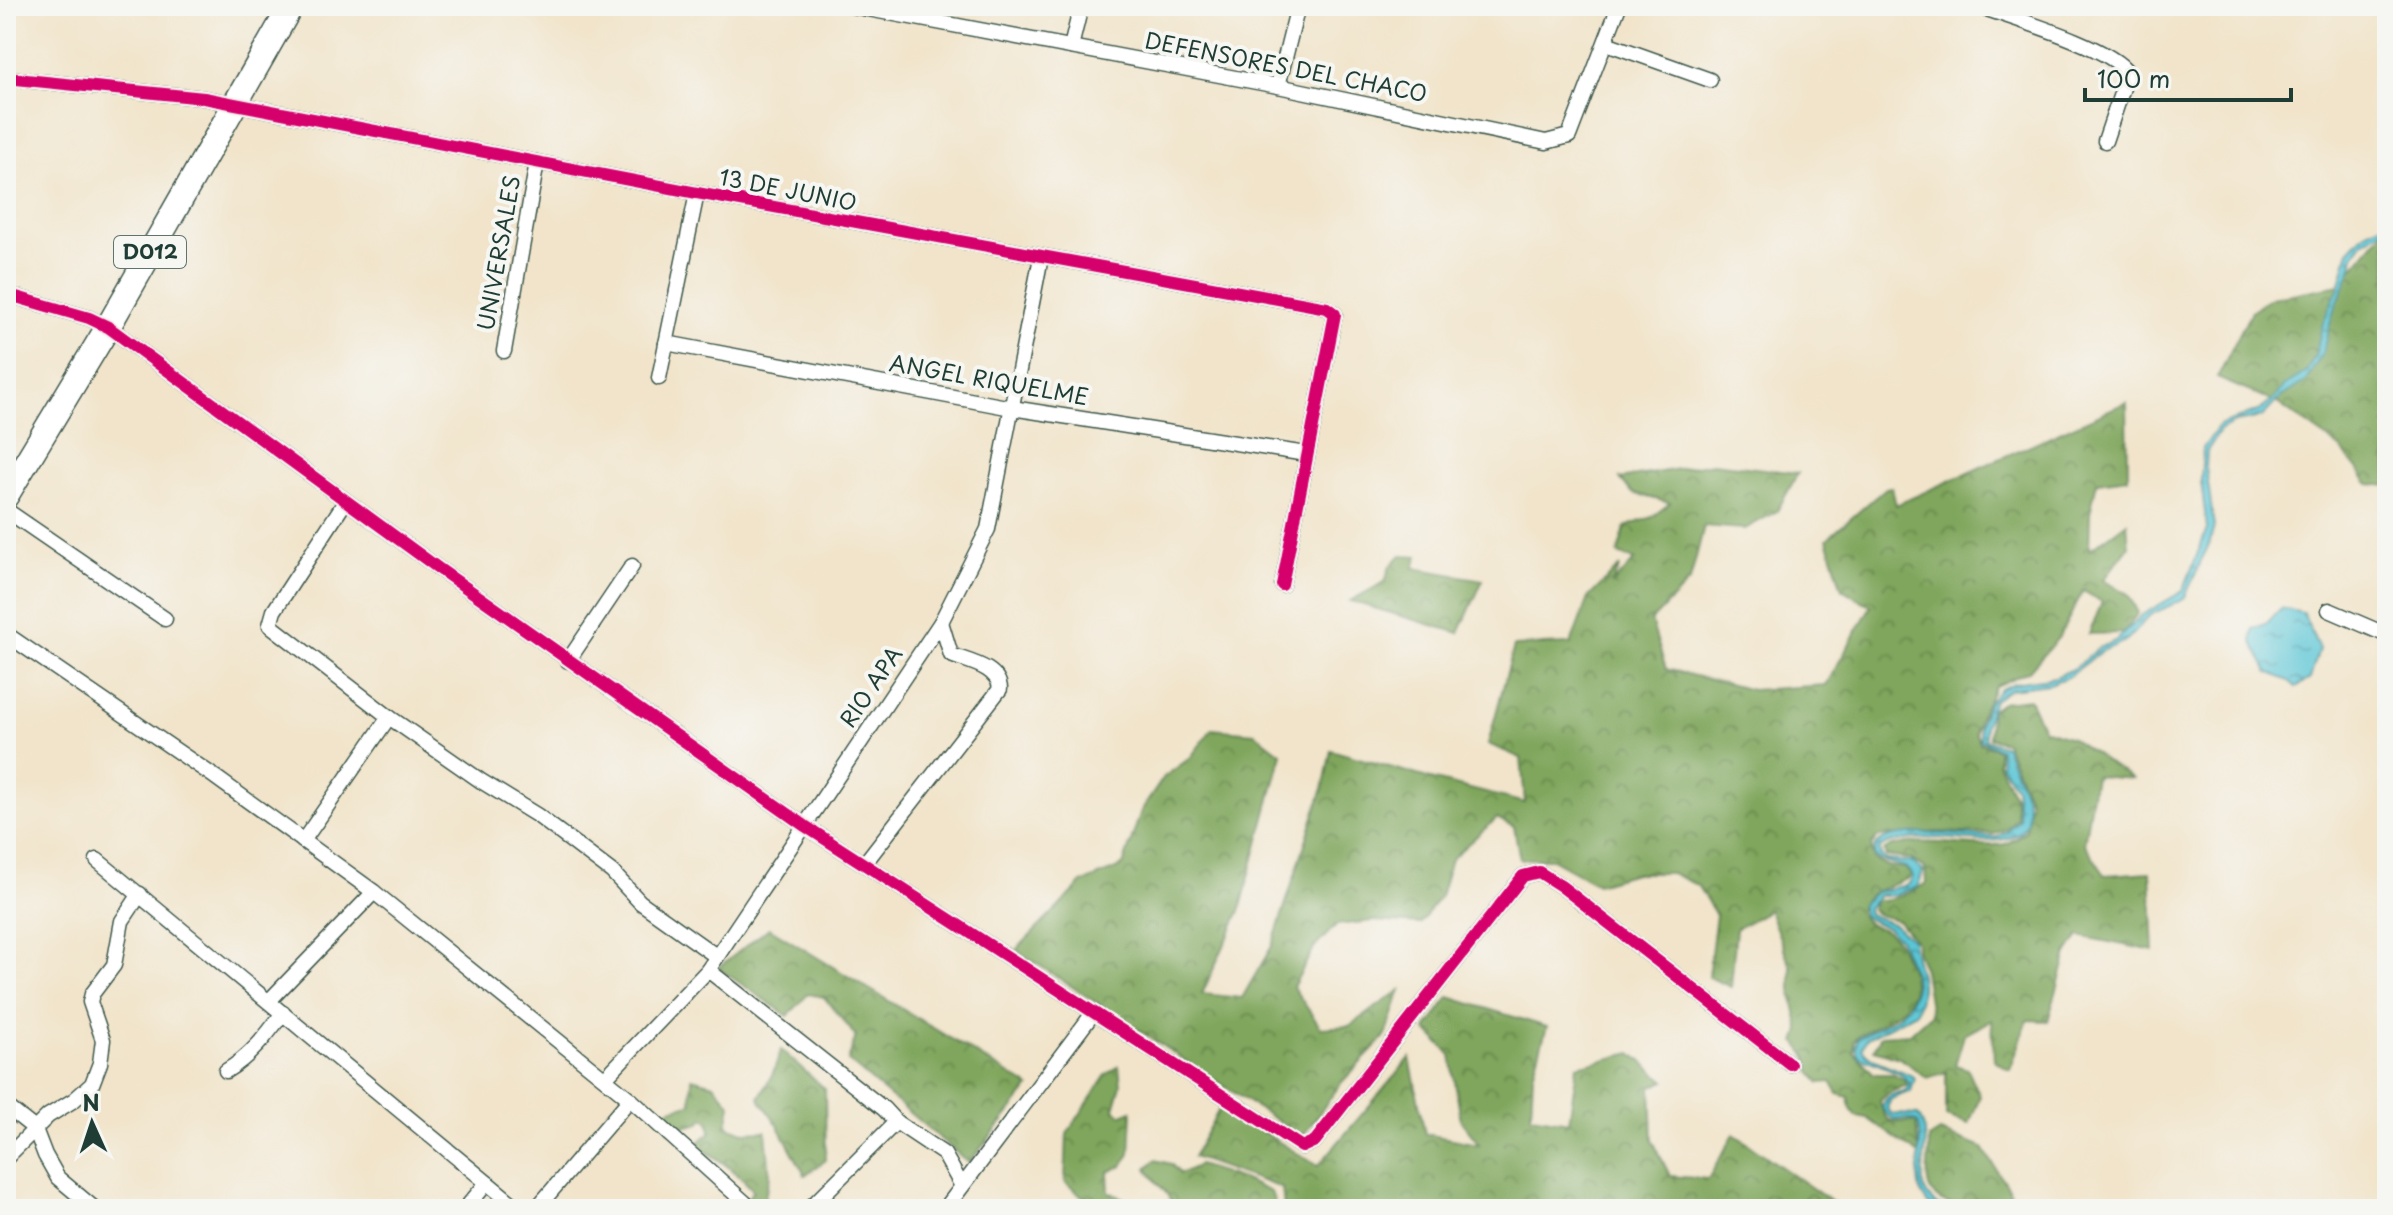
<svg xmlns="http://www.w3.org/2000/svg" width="2393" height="1215" font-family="'Playpen Sans',sans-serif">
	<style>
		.forest { fill: url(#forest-crowns); stroke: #4f7248; stroke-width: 2 }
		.water { fill: url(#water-ripples); stroke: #3d8285; stroke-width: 2 }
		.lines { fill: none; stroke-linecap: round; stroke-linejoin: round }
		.street-casing { stroke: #3e564a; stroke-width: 17 }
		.primary-casing { stroke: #3e564a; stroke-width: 27 }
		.street { stroke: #fff; stroke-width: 14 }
		.primary { stroke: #fff; stroke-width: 24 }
		.cycleway-casing { stroke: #f6f6f2; stroke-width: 17 }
		.cycleway { stroke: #d6006c; stroke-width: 12 }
		.labels { text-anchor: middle; stroke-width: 8; stroke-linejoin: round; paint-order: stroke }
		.shield { fill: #f6f6f2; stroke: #60746d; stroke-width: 2 }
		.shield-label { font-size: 20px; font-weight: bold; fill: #1f3d34 }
		.street-label { font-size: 22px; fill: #1f3d34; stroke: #f6f6f2 }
	</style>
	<defs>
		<pattern id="forest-crowns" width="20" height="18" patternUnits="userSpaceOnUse" patternTransform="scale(2)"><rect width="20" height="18" fill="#7fa65c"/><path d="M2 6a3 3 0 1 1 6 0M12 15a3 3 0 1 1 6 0" fill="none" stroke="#67884d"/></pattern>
		<pattern id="water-ripples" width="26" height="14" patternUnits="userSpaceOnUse" patternTransform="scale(2)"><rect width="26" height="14" fill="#5bc6d6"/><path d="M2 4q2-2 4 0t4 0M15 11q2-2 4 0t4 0" fill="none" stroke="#4ba2ae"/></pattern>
	</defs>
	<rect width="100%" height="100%" fill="#f6f6f2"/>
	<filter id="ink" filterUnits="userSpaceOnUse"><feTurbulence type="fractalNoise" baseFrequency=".0125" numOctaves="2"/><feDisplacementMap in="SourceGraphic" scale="16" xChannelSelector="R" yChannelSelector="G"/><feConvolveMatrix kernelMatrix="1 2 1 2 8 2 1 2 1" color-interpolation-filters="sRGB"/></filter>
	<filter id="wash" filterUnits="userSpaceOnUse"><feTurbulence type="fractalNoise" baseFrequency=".006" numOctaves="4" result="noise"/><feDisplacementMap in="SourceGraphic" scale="32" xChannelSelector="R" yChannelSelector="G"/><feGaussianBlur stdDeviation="1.8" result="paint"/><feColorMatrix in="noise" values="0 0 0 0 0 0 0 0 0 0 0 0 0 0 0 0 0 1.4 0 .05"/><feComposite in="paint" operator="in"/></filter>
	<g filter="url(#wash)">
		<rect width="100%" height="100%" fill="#f1e4ca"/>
		<g class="forest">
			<polygon points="2387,227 2387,486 2369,484 2341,449 2321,434 2277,403 2217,378 2251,311 2271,298 2345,284 2346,276"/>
			<path d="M2127 402 2128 478 2097 482 2090 513 2089 550 2127 522 2129 547 2103 580 2128 594 2138 613 2123 633 2089 634 2102 602 2083 591 2059 637 2029 671 1995 686 1979 719 1975 733 1980 743 1998 749V763L2015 799 2017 818 2006 829 1994 834 1936 832 1878 837 1871 846 1874 859 1887 866 1905 868 1912 876C1893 889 1863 887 1859 913 1870 930 1880 924 1894 937 1900 943 1904 956 1908 964 1927 1006 1889 1018 1859 1035L1854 1041V1052L1874 1074H1894L1906 1081 1907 1085 1888 1093 1880 1101C1885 1129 1896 1120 1916 1122L1919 1155 1867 1118 1856 1116 1851 1109 1849 1097 1838 1094 1831 1082 1820 1083 1811 1072 1808 1058 1796 1042 1800 1030 1791 990V967L1769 910 1736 929 1731 987 1708 977 1716 915 1697 885 1671 873H1635L1597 884 1552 859H1520L1514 827 1497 818 1451 859 1440 896 1420 924 1374 921 1336 925 1314 948 1293 987 1321 1028 1349 1026 1401 990 1386 1036 1342 1082 1302 1137 1016 950 1082 883 1123 866 1141 811 1164 777 1190 758 1212 729 1255 733 1282 754 1240 911 1202 994 1242 998 1272 946 1324 785 1331 750 1431 779 1525 803 1521 758 1488 744 1514 646 1571 644 1588 598 1620 566 1612 585 1635 560 1618 554 1625 527 1652 517 1670 503 1633 493 1620 479 1713 463 1798 473 1777 511 1745 529 1704 526 1690 581 1651 621 1666 669 1752 690 1826 685 1871 606 1842 589 1827 539 1886 488 1892 487 1896 505Z"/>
			<polygon points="1401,555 1418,556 1414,568 1483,580 1459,633 1350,601 1385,582 1390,566"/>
			<path d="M2029 699 2043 729 2071 738 2132 779 2095 776 2084 843 2105 875 2150 872 2154 951 2079 936 2067 954 2048 1021 2028 1020 2010 1070 1994 1060 1992 1020 1964 1035 1955 1065 1968 1069 1980 1096 1969 1124 1946 1116V1072L1927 1078 1900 1058 1874 1050 1881 1035 1910 1033 1931 1014 1924 970 1916 950V942L1899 921 1877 914 1871 909 1875 900C1893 900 1911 894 1926 883L1925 868 1910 859 1886 856 1884 851C1904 833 1977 850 2005 844 2012 842 2020 835 2026 830L2030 801 2005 742 1989 738 1991 710 2004 702Z"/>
			<polygon points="769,928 1030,1087 969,1163 848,1061 856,1036 824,997 808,994 788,1016 718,968"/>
			<polygon points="1449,997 1547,1027 1533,1074 1531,1116 1569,1122 1577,1066 1632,1053 1665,1081 1651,1087 1653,1141 1670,1176 1708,1179 1734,1134 1842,1209 1284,1209 1282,1188 1193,1157 1221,1106 1318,1166 1410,1058 1425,1134 1479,1144 1461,1121 1451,1055 1426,1030"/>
			<polygon points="781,1050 825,1089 826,1160 805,1175 778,1125 759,1098 773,1073"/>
			<polygon points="1119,1066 1121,1085 1114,1109 1122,1115 1132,1111 1130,1154 1122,1166 1108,1172 1109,1192 1123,1198 1133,1209 1098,1209 1065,1182 1067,1134 1106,1075"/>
			<path d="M692 1078 714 1084 731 1105 727 1126 744 1132 766 1131 770 1176 762 1209 744 1204 753 1190C736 1171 718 1157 695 1145L711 1132 709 1121 703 1118 700 1123 669 1131 666 1114 670 1109 691 1104Z"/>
			<path d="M1940 1132 1983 1148 2021 1209C1995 1209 1933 1215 1928 1183 1926 1171 1930 1154 1929 1139Z"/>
			<path d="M1155 1160 1171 1164 1180 1174 1199 1165 1242 1179 1271 1192 1277 1209H1174C1170 1192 1155 1184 1147 1168Z"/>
		</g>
		<g class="water">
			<path d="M2387 222V227L2363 242 2354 255 2352 267 2332 316 2322 354 2306 381 2281 397 2262 417 2236 422 2220 431 2207 451 2206 468 2214 527 2210 542 2184 599 2150 615 2126 641 2102 651 2068 677 2049 684 2010 689 1994 700 1985 726V740L2005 746C2010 763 2024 786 2027 803 2037 855 1967 838 1941 838 1924 838 1894 838 1880 848V854L1886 860 1912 862 1923 871 1918 887 1896 895H1879L1867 908 1868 914 1895 925 1912 940C1915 972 1928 976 1916 1012L1867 1038 1862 1047C1866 1062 1900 1067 1915 1078L1911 1091 1891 1099 1887 1108 1892 1114 1918 1115C1941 1149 1899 1188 1945 1209L1931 1207C1906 1185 1927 1150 1917 1122 1901 1114 1896 1128 1882 1108 1886 1094 1893 1094 1905 1091L1910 1083 1900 1073 1860 1057C1855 1049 1855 1044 1859 1037L1896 1018 1908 1006 1915 988 1914 974 1899 938 1887 928 1863 916 1861 904 1876 892 1908 885 1913 877C1907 860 1887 867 1874 856L1875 846C1893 824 1969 837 1997 837L2007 831 2019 819 2015 787 2001 765 2000 749 1980 740 1979 726 1988 703 2000 689 2014 683 2056 677 2075 668 2099 648 2117 640 2142 615 2183 591 2207 529 2201 481 2203 448 2219 426 2260 410 2272 401 2283 387 2306 372 2315 356 2323 322 2339 287 2349 250 2367 231Z"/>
			<polygon points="2281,608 2303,613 2319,649 2310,679 2296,687 2289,681 2268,672 2252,641 2253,629 2267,623"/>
		</g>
	</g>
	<g filter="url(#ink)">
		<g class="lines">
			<g class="street-casing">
				<g id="street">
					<polyline points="852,6 1278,86 1546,142 1569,136 1619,6"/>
					<path d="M1978 6C2011 18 2110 46 2128 73L2105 141"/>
					<polyline points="1606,43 1710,80"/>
					<polyline points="1071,47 1081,6"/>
					<polyline points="6,78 204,98 697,193 1327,308 1335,314 1282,585"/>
					<polyline points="1278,86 1298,6"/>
					<polyline points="6,294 89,318 108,327 438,568 805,826 1302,1147 1315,1141 1523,876 1539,872 1561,886 1790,1064"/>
					<polyline points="666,343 1012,408 1306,454"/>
					<polyline points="504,351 537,162"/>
					<polyline points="659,378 697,193"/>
					<polyline points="345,502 274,611 270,625 389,717 481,781 538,816 612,872 640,902 716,956"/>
					<polyline points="6,510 165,619"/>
					<polyline points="2329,610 2387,635"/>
					<polyline points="6,634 215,777 374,892 630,1099 752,1209"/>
					<polyline points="568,661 632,566"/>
					<polyline points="303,841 389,717"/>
					<polyline points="97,860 519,1209"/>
					<path d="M864 864 1000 689C999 667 969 662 951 655L941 622"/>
					<polyline points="708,970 884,1109 896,1122 809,1209"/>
					<polyline points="269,1001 374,892"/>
					<path d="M226 1071C251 1056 266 1036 283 1013"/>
					<polyline points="605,1078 708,970 941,622 988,529 1041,257"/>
					<polyline points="6,1106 35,1129 45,1155 58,1178 95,1209"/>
					<polyline points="896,1122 944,1154 962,1186"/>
					<polyline points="6,1158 48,1116 74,1100 92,1084 100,1063 103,1040 90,1002 92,994 114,965 122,921 140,894"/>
					<polyline points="465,1209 487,1183"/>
					<polyline points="536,1209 630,1099"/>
					<polyline points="945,1209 1094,1012"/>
				</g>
			</g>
			<g class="primary-casing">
				<polyline id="primary" points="6,496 108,327 291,6"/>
			</g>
			<use href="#street" class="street"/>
			<use href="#primary" class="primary"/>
			<g class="cycleway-casing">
				<g id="cycleway">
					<polyline points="6,78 204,98 697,193 1327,308 1335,314 1282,585"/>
					<polyline points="6,294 89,318 108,327 438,568 805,826 1302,1147 1315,1141 1523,876 1539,872 1561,886 1790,1064"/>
				</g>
			</g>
			<use href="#cycleway" class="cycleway"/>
		</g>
	</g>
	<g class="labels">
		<rect class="shield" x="114" y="236" width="72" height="32" rx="6"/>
		<g class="shield-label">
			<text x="150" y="259">D012</text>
		</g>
		<g class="street-label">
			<text transform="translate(1286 67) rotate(11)" y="8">DEFENSORES DEL CHACO</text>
			<text transform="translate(788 190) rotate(11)" y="8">13 DE JUNIO</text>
			<text transform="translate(499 253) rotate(-80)" y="8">UNIVERSALES</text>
			<text transform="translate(989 380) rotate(10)" y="8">ANGEL RIQUELME</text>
			<text transform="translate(871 687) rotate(-56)" y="8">RIO APA</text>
		</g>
	</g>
	<rect width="2393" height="1215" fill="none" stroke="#f6f6f2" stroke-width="32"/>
	<g transform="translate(92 1123) rotate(357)" stroke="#f6f6f2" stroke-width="6" paint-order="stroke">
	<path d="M0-6L14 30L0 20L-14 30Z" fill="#1f3d34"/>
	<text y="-12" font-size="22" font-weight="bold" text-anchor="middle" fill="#1f3d34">N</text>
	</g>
	<path d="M2085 88v12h206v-12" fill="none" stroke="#1f3d34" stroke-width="4"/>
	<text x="2097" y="88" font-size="24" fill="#1f3d34" stroke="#f6f6f2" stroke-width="6" paint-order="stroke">100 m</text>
</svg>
